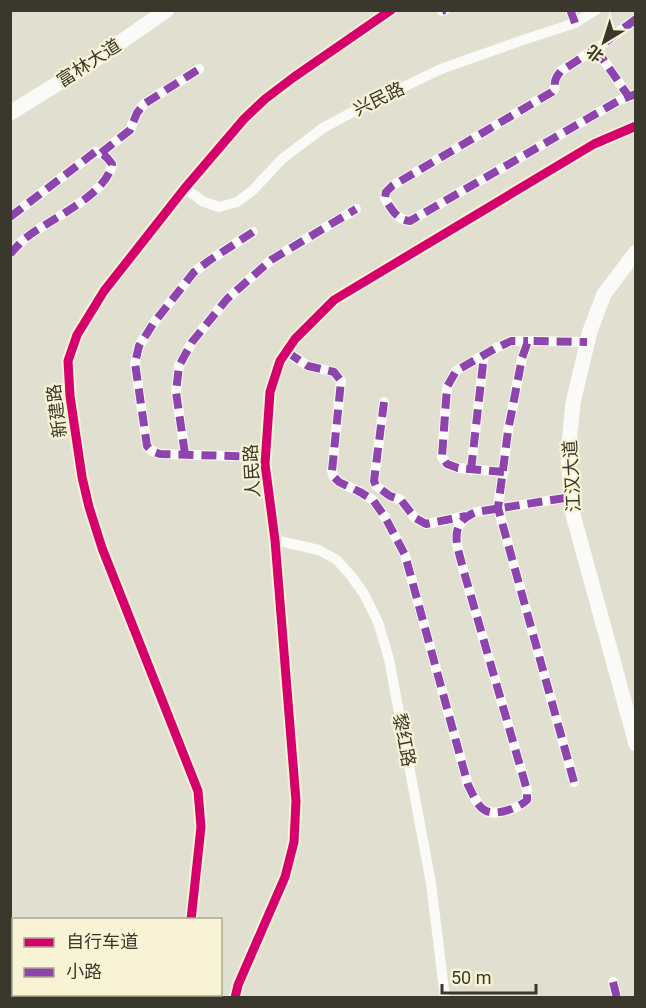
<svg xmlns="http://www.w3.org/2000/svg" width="646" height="1008" font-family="Roboto,'Noto Sans SC',sans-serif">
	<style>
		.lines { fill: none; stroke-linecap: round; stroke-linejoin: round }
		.minor { stroke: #fafaf8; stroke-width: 10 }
		.secondary { stroke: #fafaf8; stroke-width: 15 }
		.quiet { stroke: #8e44ad; stroke-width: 8; stroke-dasharray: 15 8; stroke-linecap: butt }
		.cycleway-casing { stroke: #f7f3d4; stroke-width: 13 }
		.cycleway { stroke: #d6006c; stroke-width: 9 }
		.labels { text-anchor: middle; stroke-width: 4.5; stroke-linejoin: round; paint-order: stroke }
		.street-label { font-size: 18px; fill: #3a382c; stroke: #f7f3d4 }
	</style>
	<rect width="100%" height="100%" fill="#e1dfcf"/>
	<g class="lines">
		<g class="minor">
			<polyline points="571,10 571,12 575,23"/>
			<polyline points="442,11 445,10"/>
			<path d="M636 19 603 44 561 71C556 77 554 80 555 88L552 92 392 186 386 192 385 198C391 209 397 220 410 221L620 100 636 94"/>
			<polyline points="596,49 629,97"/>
			<polyline points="101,153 130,130 137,113 144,104 199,69"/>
			<polyline points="185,188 202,201 219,207 237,202 252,191 282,159 323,128 360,108 441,69 523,40 575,23 596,10"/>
			<path d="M10 217 95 152C104 153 107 157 112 164 107 195 50 219 27 237 21 241 16 248 10 254"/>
			<polyline points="253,232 210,260 194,272 153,324 139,346 135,363 147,446 152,451 160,454 265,457"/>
			<path d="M287 352 308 366 334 372 341 381 332 471 334 477 339 482 360 492 373 500 385 517 405 555 468 785C472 792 476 804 483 809 493 818 519 808 527 800V790L464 572C458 547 446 524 476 512L571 497"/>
			<polyline points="384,402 374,481 376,486 390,496 401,500 415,518 426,524 466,516"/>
			<polyline points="185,454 176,392 179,366 192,342 227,299 271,260 356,209"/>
			<polyline points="471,470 484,355"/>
			<polyline points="504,472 458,468 447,464 442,457 447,387 456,371 496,348 511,341 528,341"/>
			<polyline points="275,540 319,550 337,560 352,577 364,594 378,622 389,659 431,883 445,998"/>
			<polyline points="574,782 498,508 508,431 522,358 528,341 587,342"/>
			<polyline points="191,920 201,827 198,791 102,548 89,507 82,477 70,396 68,361 77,335 104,291 185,188 244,119 265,99 294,77 391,10"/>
			<polyline points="613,982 617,998"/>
			<polyline points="208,994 213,998"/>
			<polyline points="235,998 238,985 285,877 294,842 296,801 275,540 265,464 270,392 280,361 295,339 334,300 594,144 636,126"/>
		</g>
		<g class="secondary">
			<polyline points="10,113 86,66 167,10"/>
			<polyline points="636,252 604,294 590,331 573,403 568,454 572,511 636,744"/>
		</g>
		<g class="quiet">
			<polyline points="571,10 571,12 575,23"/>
			<polyline points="442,11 445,10"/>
			<path d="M636 19 603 44 561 71C556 77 554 80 555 88L552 92 392 186 386 192 385 198C391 209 397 220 410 221L620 100 636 94"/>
			<polyline points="596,49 629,97"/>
			<polyline points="101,153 130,130 137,113 144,104 199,69"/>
			<path d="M10 217 95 152C104 153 107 157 112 164 107 195 50 219 27 237 21 241 16 248 10 254"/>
			<polyline points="253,232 210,260 194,272 153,324 139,346 135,363 147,446 152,451 160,454 265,457"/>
			<path d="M287 352 308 366 334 372 341 381 332 471 334 477 339 482 360 492 373 500 385 517 405 555 468 785C472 792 476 804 483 809 493 818 519 808 527 800V790L464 572C458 547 446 524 476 512L571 497"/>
			<polyline points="384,402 374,481 376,486 390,496 401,500 415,518 426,524 466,516"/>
			<polyline points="185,454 176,392 179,366 192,342 227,299 271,260 356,209"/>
			<polyline points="471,470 484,355"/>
			<polyline points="504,472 458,468 447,464 442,457 447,387 456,371 496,348 511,341 528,341"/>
			<polyline points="574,782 498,508 508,431 522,358 528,341 587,342"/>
			<polyline points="613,982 617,998"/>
		</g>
		<g class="cycleway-casing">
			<g id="cycleway">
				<polyline points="191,920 201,827 198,791 102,548 89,507 82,477 70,396 68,361 77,335 104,291 185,188 244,119 265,99 294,77 391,10"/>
				<polyline points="235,998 238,985 285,877 294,842 296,801 275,540 265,464 270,392 280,361 295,339 334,300 594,144 636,126"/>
			</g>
		</g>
		<use href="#cycleway" class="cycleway"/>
	</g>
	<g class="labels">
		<g class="street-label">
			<text transform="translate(89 63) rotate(-33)" y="6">富林大道</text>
			<text transform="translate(379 99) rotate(-26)" y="6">兴民路</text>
			<text transform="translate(57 411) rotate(-97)" y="6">新建路</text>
			<text transform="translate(252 471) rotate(-93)" y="6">人民路</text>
			<text transform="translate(572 476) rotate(-93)" y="6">江汉大道</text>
			<text transform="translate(404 740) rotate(79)" y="6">黎红路</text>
		</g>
	</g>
	<rect width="646" height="1008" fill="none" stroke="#3a382c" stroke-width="24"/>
	<rect x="12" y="918" width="210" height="78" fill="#f7f3d4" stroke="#aba891" stroke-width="1.5"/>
	<rect x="24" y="938" width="30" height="9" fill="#d6006c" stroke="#aba891" stroke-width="1.5"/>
	<text x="66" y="948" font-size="18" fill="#3a382c">自行车道</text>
	<rect x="24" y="968" width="30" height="9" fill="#8e44ad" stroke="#aba891" stroke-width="1.5"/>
	<text x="66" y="978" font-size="18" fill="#3a382c">小路</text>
	<g transform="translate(604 42) rotate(218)" stroke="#f7f3d4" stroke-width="4.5" paint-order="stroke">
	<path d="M0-4.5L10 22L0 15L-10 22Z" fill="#3a382c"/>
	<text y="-9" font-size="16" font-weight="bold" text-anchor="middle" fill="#3a382c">北</text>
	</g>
	<path d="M442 984v9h94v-9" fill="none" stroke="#3a382c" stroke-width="3"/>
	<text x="451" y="984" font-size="18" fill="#3a382c" stroke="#f7f3d4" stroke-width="4.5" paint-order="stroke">50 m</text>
</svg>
